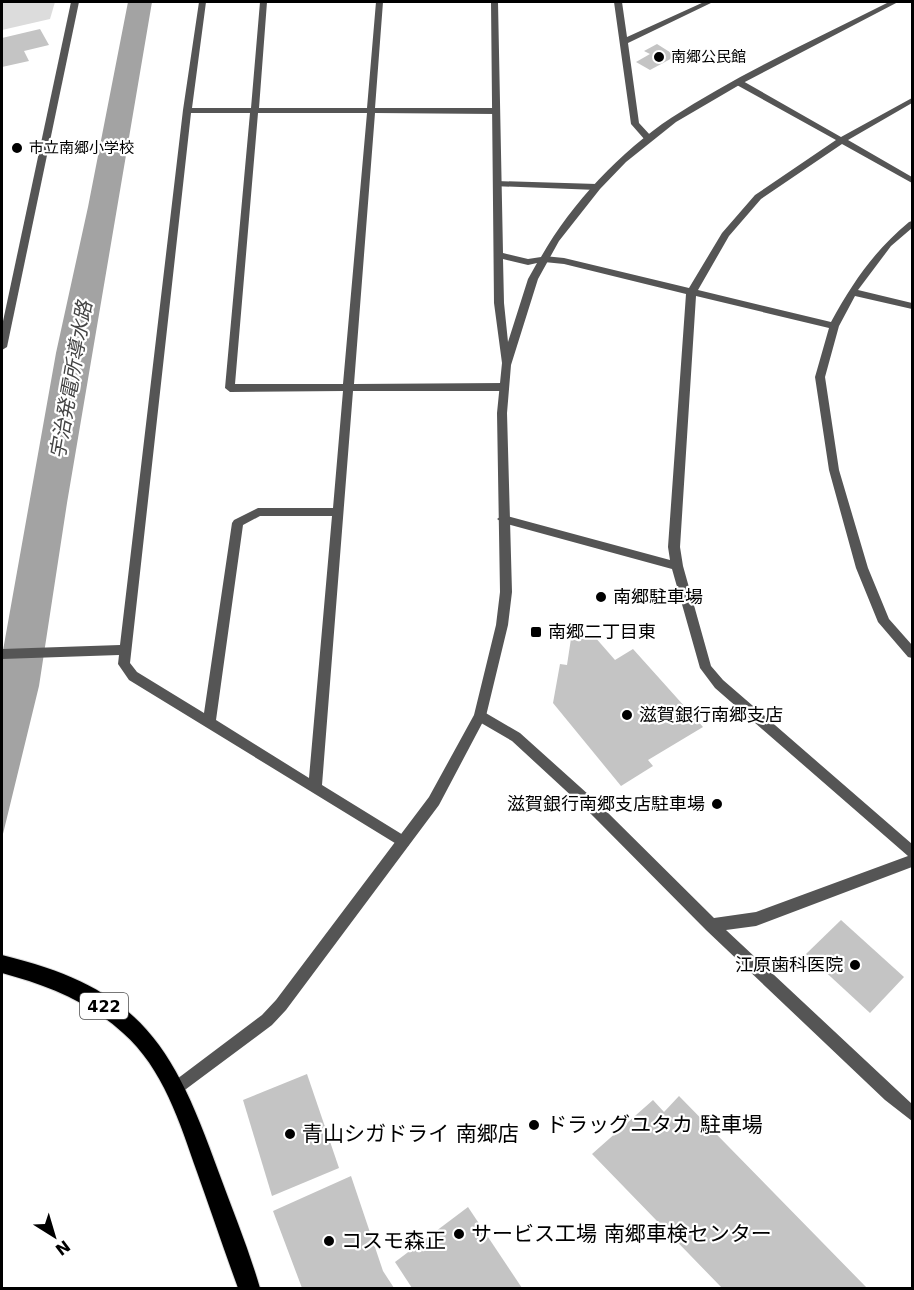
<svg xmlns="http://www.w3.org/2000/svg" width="914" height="1290" font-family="'DejaVu Sans','Noto Sans JP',sans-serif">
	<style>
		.green { fill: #dcdcdc }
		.water { fill: #a3a3a3 }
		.building { fill: #c4c4c4 }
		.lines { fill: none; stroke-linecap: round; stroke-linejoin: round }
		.trunk-casing { stroke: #dbdbdb; stroke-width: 2 }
		.minor { fill: #555; fill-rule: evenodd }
		.tertiary { fill: #555; fill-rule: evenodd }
		.trunk { fill: #000; fill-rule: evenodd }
		.poi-dot { fill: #000; stroke: #fff; stroke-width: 2 }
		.labels { text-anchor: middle; stroke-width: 4.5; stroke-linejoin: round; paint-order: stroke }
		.far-poi-label { font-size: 15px; fill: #000; stroke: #fff; text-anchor: start }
		.shield { fill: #fff; stroke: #4c4c4c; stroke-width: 1.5 }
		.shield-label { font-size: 16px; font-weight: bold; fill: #000 }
		.poi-label { font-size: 18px; fill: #000; stroke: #fff; text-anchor: start }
		.water-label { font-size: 20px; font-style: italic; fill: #444; stroke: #fff }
		.near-poi-label { font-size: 21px; fill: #000; stroke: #fff; text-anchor: start }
	</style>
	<rect width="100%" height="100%" fill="#fff"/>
	<polygon class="green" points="2,2 55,2 50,19 2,30"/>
	<polygon class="water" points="128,2 152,2 67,503 39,686 2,838 2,656 56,353 88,207"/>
	<g class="building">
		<polygon points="40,29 49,45 24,51 29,61 2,67 2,38"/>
		<polygon points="657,44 676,56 650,70 636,62 650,54 644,51"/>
		<polygon points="572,632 594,636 615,660 633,649 703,727 648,760 653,766 621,786 553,703 560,664 567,665"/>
		<polygon points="841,920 904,977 870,1013 806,954"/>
		<polygon points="307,1074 339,1168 272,1196 243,1100"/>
		<polygon points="679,1096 867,1288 722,1288 592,1154 653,1100 664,1112"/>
		<polygon points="351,1176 383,1271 394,1288 302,1288 273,1211"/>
		<polygon points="468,1207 522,1288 412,1288 395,1262"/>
	</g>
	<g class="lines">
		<g class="trunk-casing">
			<path id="trunk" d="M2 955C142 989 173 1045 219 1173 233 1211 249 1250 260 1288H238C224 1250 211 1211 197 1172 180 1123 163 1068 123 1033 88 1001 46 985 2 973Z"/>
		</g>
		<g class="minor">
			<polygon points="71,2 79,2 7,347 2,350 2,326"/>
			<path d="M199 2H206L192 108H251L260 2H267L259 108H367L376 2H383L375 108H495L499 111 495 114 375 113 354 384 504 383 509 387 504 391H353L322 785 408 838 410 842 408 846 403 848 129 680 118 664 119 655 2 659V649L120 645 183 110ZM191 113H250L225 388 230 392 343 391 333 508H258L234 520 232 523 204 713 137 672 130 663ZM258 113H367L343 384H235ZM260 516H332L309 778 216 720 243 525Z"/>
			<polygon points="614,2 622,2 627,37 704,2 713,2 628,43 639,123 651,136 651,140 645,140 631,124"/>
			<path d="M735 80H741L841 137 912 98V103L848 140 912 177V183L842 144 761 199 729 236 698 290 831 322C853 282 874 251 909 222L912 221V228L891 246 858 290 912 303V309L855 296 839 326 825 377 839 470 868 568 889 619 912 645V658L908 657 878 622 856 568 829 470 815 377 829 328 696 296 680 547 683 566 711 666 723 680 912 844V867L756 926 726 930 912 1104V1121L885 1100 706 930 589 812 512 741 476 720 474 716 476 712 480 711 484 712 520 733 599 804 714 918 756 912 908 856 715 688 700 668 672 569 503 523 497 519 503 515 670 560 668 547 686 294 564 264 544 262 539 259 544 256 564 258 689 288 722 233 755 195 836 140 735 84Z"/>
			<polygon points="496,181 597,184 601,187 597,190 493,186 493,182"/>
		</g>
		<path class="tertiary" d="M491 2H498L503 253 528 259 541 257C571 204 621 151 671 118 740 73 816 39 889 2H898L741 84 676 122 626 162 600 189 559 241 538 279 511 365 507 413 512 592 508 625 486 716 439 805 286 1010 272 1025 174 1098 169 1095 166 1090 169 1085 262 1015 276 1000 429 797 474 715 496 625 500 592 497 413 502 363 494 303ZM503 259 528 265 537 263 528 279 508 342 504 303Z"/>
		<use href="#trunk" class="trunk"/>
	</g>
	<g class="poi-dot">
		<circle cx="659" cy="57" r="6"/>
		<circle cx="17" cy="148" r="6"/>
		<circle cx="601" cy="597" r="6"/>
		<rect x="530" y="626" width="12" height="12" rx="3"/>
		<circle cx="627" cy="715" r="6"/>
		<circle cx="717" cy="804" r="6"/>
		<circle cx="855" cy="965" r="6"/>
		<circle cx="534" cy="1125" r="6"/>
		<circle cx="290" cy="1134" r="6"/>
		<circle cx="459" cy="1234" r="6"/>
		<circle cx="329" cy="1241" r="6"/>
	</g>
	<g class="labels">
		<g class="far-poi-label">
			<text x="671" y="62">南郷公民館</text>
			<text x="29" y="153">市立南郷小学校</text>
		</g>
		<rect class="shield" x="80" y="993" width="48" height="26" rx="4.5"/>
		<g class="shield-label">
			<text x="104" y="1012">422</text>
		</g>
		<g class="poi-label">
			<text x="613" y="603">南郷駐車場</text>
			<text x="548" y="638">南郷二丁目東</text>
			<text x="639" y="721">滋賀銀行南郷支店</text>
			<text x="705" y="810" text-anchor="end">滋賀銀行南郷支店駐車場</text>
			<text x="843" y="971" text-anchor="end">江原歯科医院</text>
		</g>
		<g class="water-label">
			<text transform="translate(71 380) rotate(-80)" y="7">宇治発電所導水路</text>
		</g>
		<g class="near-poi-label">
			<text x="546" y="1132">ドラッグユタカ 駐車場</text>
			<text x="302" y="1141">青山シガドライ 南郷店</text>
			<text x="471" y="1241">サービス工場 南郷車検センター</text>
			<text x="341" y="1248">コスモ森正</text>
		</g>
	</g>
	<rect width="914" height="1290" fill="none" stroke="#000000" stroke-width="6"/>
	<g transform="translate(54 1236) rotate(143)" stroke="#ffffff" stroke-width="4.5" paint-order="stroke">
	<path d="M0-4.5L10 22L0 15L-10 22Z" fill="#000000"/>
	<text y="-9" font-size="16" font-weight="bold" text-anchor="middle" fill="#000000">N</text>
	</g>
</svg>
